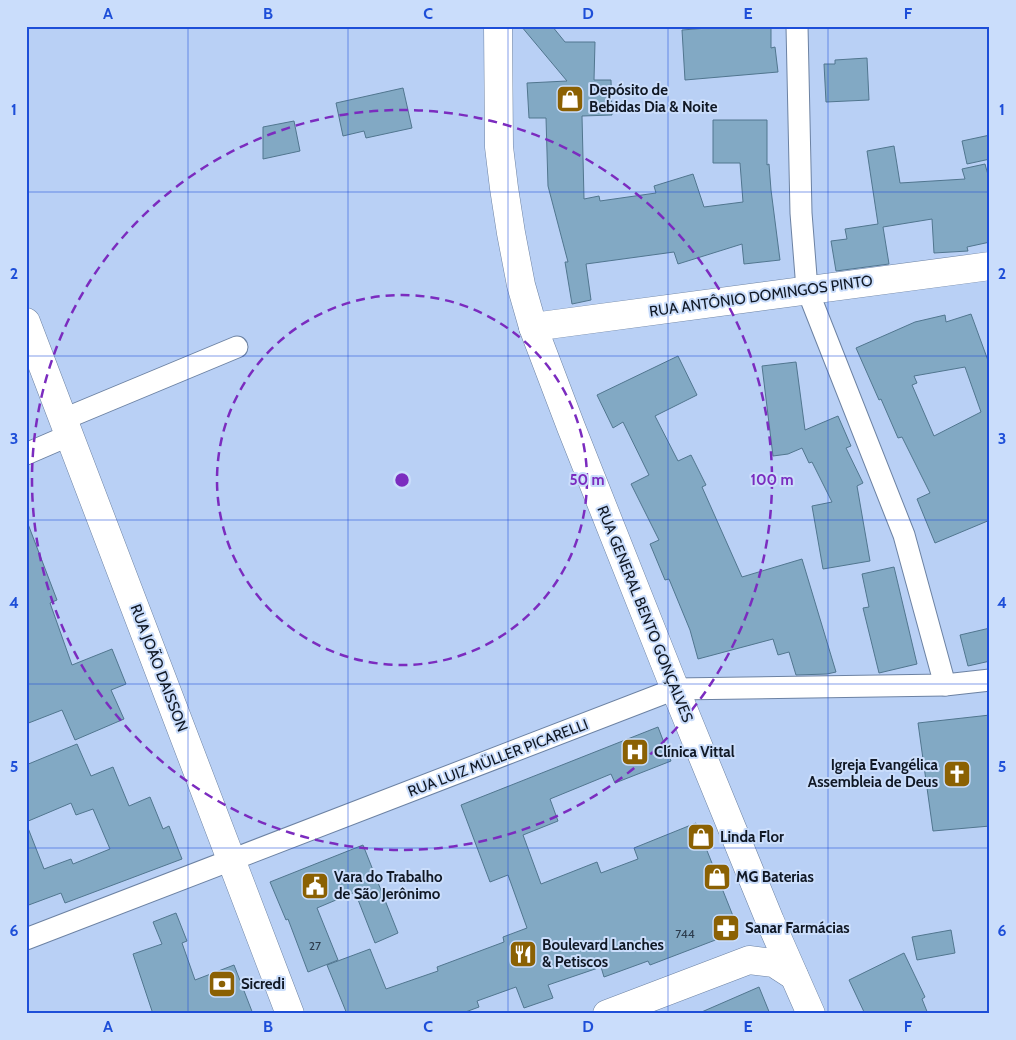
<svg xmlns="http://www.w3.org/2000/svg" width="1016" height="1040" font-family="Cabin,sans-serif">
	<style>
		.building { fill: #82a9c4; stroke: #51768f; fill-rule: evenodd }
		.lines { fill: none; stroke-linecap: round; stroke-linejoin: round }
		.minor-casing { stroke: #6c82a3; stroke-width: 23 }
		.tertiary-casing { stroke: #6c82a3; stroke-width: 29 }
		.secondary-casing { stroke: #6c82a3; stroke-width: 29 }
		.minor { stroke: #fff; stroke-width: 21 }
		.tertiary { stroke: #fff; stroke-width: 28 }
		.secondary { stroke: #fff; stroke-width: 28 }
		.grid { fill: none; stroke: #1d4ed8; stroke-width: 1; stroke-opacity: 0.55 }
		.ring { fill: none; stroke: #7b2cbf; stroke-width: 2.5; stroke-dasharray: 9 6 }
		.labels { text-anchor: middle; stroke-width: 4; stroke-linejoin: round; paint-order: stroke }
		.number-label { font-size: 12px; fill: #2c3c4d }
		.poi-label { font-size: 15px; font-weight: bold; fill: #101825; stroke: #caddfb; text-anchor: start }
		.street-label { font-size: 15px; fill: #101825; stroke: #caddfb }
		.centre { fill: #7b2cbf; stroke: #caddfb; stroke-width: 2.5 }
		.ring-label { font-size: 15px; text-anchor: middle; font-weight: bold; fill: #7b2cbf; stroke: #caddfb; stroke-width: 4; stroke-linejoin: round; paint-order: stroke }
		.neatline { fill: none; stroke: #1d4ed8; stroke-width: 2 }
		.grid-label { font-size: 16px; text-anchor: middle; font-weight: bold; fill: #1d4ed8 }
	</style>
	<rect width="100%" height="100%" fill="#b9d0f5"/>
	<g class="building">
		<polygon points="521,26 552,26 565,42 595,42 594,80 611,80 612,115 582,116 584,199 599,196 600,201 656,193 654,186 693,174 704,207 743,202 740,163 713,163 713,120 767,120 767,165 769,164 771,190 780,260 744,264 742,244 678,264 674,252 586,264 591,300 572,304 565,262 568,262 548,186 546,118 529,118 527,83 567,81"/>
		<polygon points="733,26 771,26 771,48 775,47 778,72 685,80 682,30"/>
		<polygon points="867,58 869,100 826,102 824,64 835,64 835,60"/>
		<polygon points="403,88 412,128 366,138 364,131 343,136 336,103"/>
		<polygon points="294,121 300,151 263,159 263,127"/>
		<polygon points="990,135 990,159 967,164 962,141"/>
		<polygon points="894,146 900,183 965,179 962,169 985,164 990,182 990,242 967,247 968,251 934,253 932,219 883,227 889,264 836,271 831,241 847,239 845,229 878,224 867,151"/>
		<path d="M971 314 990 366V520L935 543 917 499 930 493 902 437 898 438 881 399 879 400 856 348 915 322 945 315 946 322ZM965 367 981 412 934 436 912 385 917 383 914 376Z"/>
		<polygon points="678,356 697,395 655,416 678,461 691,455 706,485 702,487 742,577 802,559 836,672 827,674 796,675 789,652 778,655 773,639 698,659 690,630 669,579 665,580 650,544 659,540 631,484 649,475 623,422 613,428 597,395"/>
		<polygon points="796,362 805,430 838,416 851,446 846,448 863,483 857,486 870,561 823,569 812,506 832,502 812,462 809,463 802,448 788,454 773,456 762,366"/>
		<polygon points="28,524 57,600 50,603 72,665 112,649 126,684 111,690 124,719 75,740 62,710 26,724 26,525"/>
		<polygon points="894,567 917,664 879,673 863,608 869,607 862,574"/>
		<polygon points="990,628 990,661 968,666 960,635"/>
		<polygon points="990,715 990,826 933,831 918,723"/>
		<polygon points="658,727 671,761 615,783 611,774 550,799 558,821 523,835 541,884 597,862 601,873 638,859 634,848 696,823 739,931 650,965 648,961 604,977 601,967 548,985 553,998 524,1008 516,987 477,1001 479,1007 460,1014 347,1014 327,965 370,949 386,989 438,971 437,967 504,942 503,937 527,928 508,875 490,882 461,805"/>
		<polygon points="77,744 91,776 113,767 129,806 150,797 163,829 169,826 182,859 65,903 61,893 26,906 26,828 28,828 44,869 71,859 73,864 110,849 93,809 76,815 71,803 26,822 26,765"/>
		<polygon points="363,845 398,933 375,943 355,892 317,908 338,960 308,972 288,919 286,920 270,882"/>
		<polygon points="176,913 187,941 182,943 195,980 234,965 253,1014 153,1014 133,954 162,944 153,922"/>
		<polygon points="951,930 955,953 917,960 912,937"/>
		<polygon points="904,953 925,997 922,999 928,1014 865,1014 849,980"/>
		<polygon points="759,987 770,1014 697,1014"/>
	</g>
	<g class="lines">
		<g class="minor-casing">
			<g id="minor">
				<polyline points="797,26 801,213 807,289 904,535 945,685"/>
				<polyline points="64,419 237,347"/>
				<polyline points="26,454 70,435"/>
				<polyline points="26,939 675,689 945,685 990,680"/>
			</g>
		</g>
		<g class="tertiary-casing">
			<g id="tertiary">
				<polyline points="26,322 290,1014"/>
				<polyline points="533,327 990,266"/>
			</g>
		</g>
		<g class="secondary-casing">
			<g id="secondary">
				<polyline points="498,26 499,147 504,188 511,233 521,285 533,327 571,427 675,689 770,921 811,1014"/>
				<polyline points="607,1014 749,960 774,963 794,976"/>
			</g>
		</g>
		<use href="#minor" class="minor"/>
		<use href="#tertiary" class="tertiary"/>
		<use href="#secondary" class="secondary"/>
	</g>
	<path class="grid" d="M188 26V1014M348 26V1014M508 26V1014M668 26V1014M828 26V1014M26 192H990M26 356H990M26 520H990M26 684H990M26 848H990"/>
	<g class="ring">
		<circle cx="402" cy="480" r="185"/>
		<circle cx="402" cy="480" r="370"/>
	</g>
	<defs>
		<g id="shop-square" transform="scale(1.4375)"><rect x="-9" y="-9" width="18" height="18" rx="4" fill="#8b6103" stroke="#caddfb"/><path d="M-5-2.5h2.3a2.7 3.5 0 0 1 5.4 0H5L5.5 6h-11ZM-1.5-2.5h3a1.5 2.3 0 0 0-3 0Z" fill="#fff"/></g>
		<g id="hospital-square" transform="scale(1.4375)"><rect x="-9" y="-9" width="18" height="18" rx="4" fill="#8b6103" stroke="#caddfb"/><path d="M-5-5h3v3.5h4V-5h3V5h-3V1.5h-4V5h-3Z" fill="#fff"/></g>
		<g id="church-square" transform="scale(1.4375)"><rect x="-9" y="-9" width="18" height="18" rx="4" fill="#8b6103" stroke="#caddfb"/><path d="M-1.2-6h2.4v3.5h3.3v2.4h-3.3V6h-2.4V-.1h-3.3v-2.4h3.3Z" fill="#fff"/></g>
		<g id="civic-square" transform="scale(1.4375)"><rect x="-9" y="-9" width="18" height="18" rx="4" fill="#8b6103" stroke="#caddfb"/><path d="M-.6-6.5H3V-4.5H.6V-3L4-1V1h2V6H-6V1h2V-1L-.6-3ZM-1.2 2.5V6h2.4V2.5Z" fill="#fff"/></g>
		<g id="pharmacy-square" transform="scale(1.4375)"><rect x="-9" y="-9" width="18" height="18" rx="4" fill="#8b6103" stroke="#caddfb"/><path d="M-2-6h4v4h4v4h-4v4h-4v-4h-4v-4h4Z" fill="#fff"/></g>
		<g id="restaurant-square" transform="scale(1.4375)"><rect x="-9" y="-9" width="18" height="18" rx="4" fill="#8b6103" stroke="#caddfb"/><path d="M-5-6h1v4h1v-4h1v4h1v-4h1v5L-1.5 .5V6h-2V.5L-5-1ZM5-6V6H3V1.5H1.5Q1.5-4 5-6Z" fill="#fff"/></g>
		<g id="bank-square" transform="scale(1.4375)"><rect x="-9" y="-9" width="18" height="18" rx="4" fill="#8b6103" stroke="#caddfb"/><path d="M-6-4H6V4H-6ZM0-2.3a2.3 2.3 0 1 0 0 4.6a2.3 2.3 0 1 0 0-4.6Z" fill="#fff"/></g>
	</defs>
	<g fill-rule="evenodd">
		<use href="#shop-square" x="570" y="99"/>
		<use href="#hospital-square" x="635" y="752"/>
		<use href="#church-square" x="957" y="774"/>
		<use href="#shop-square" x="701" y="837"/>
		<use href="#shop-square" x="717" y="877"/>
		<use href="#civic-square" x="315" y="886"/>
		<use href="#pharmacy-square" x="726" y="928"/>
		<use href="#restaurant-square" x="523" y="954"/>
		<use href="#bank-square" x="222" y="984"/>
	</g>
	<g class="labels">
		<g class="number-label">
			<text x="685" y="938">744</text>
			<text x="315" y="950">27</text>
		</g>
		<g class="poi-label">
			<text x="589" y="95">Depósito de<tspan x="589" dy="17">Bebidas Dia &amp; Noite</tspan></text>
			<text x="654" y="757">Clínica Vittal</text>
			<text x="938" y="770" text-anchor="end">Igreja Evangélica<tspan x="938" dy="17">Assembleia de Deus</tspan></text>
			<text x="720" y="842">Linda Flor</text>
			<text x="334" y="882">Vara do Trabalho<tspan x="334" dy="17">de São Jerônimo</tspan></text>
			<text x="736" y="882">MG Baterias</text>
			<text x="745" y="933">Sanar Farmácias</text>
			<text x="542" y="950">Boulevard Lanches<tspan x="542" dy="17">&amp; Petiscos</tspan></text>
			<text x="241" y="989">Sicredi</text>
		</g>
		<g class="street-label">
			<text transform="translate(761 296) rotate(-8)" y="5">RUA ANTÔNIO DOMINGOS PINTO</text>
			<text transform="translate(645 614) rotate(68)" y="5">RUA GENERAL BENTO GONÇALVES</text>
			<text transform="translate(159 668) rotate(69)" y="5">RUA JOÃO DAISSON</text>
			<text transform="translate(498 758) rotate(-21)" y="5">RUA LUIZ MÜLLER PICARELLI</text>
		</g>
	</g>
	<circle cx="402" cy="480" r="8" class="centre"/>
	<g class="ring-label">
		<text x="587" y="485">50 m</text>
		<text x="772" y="485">100 m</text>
	</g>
	<rect width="1016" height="1040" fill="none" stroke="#caddfb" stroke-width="55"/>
	<rect x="28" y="28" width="960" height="984" class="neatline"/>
	<g class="grid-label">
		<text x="108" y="19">A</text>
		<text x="268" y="19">B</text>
		<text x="428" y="19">C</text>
		<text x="588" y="19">D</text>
		<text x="748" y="19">E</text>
		<text x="908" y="19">F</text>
		<text x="14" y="115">1</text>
		<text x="1002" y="115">1</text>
		<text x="14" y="279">2</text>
		<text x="1002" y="279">2</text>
		<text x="14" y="444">3</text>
		<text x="1002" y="444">3</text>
		<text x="14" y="608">4</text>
		<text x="1002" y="608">4</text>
		<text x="14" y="772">5</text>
		<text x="1002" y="772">5</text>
		<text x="14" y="936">6</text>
		<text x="1002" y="936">6</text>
		<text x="108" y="1032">A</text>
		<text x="268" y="1032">B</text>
		<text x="428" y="1032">C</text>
		<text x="588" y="1032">D</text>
		<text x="748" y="1032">E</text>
		<text x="908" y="1032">F</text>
	</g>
</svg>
